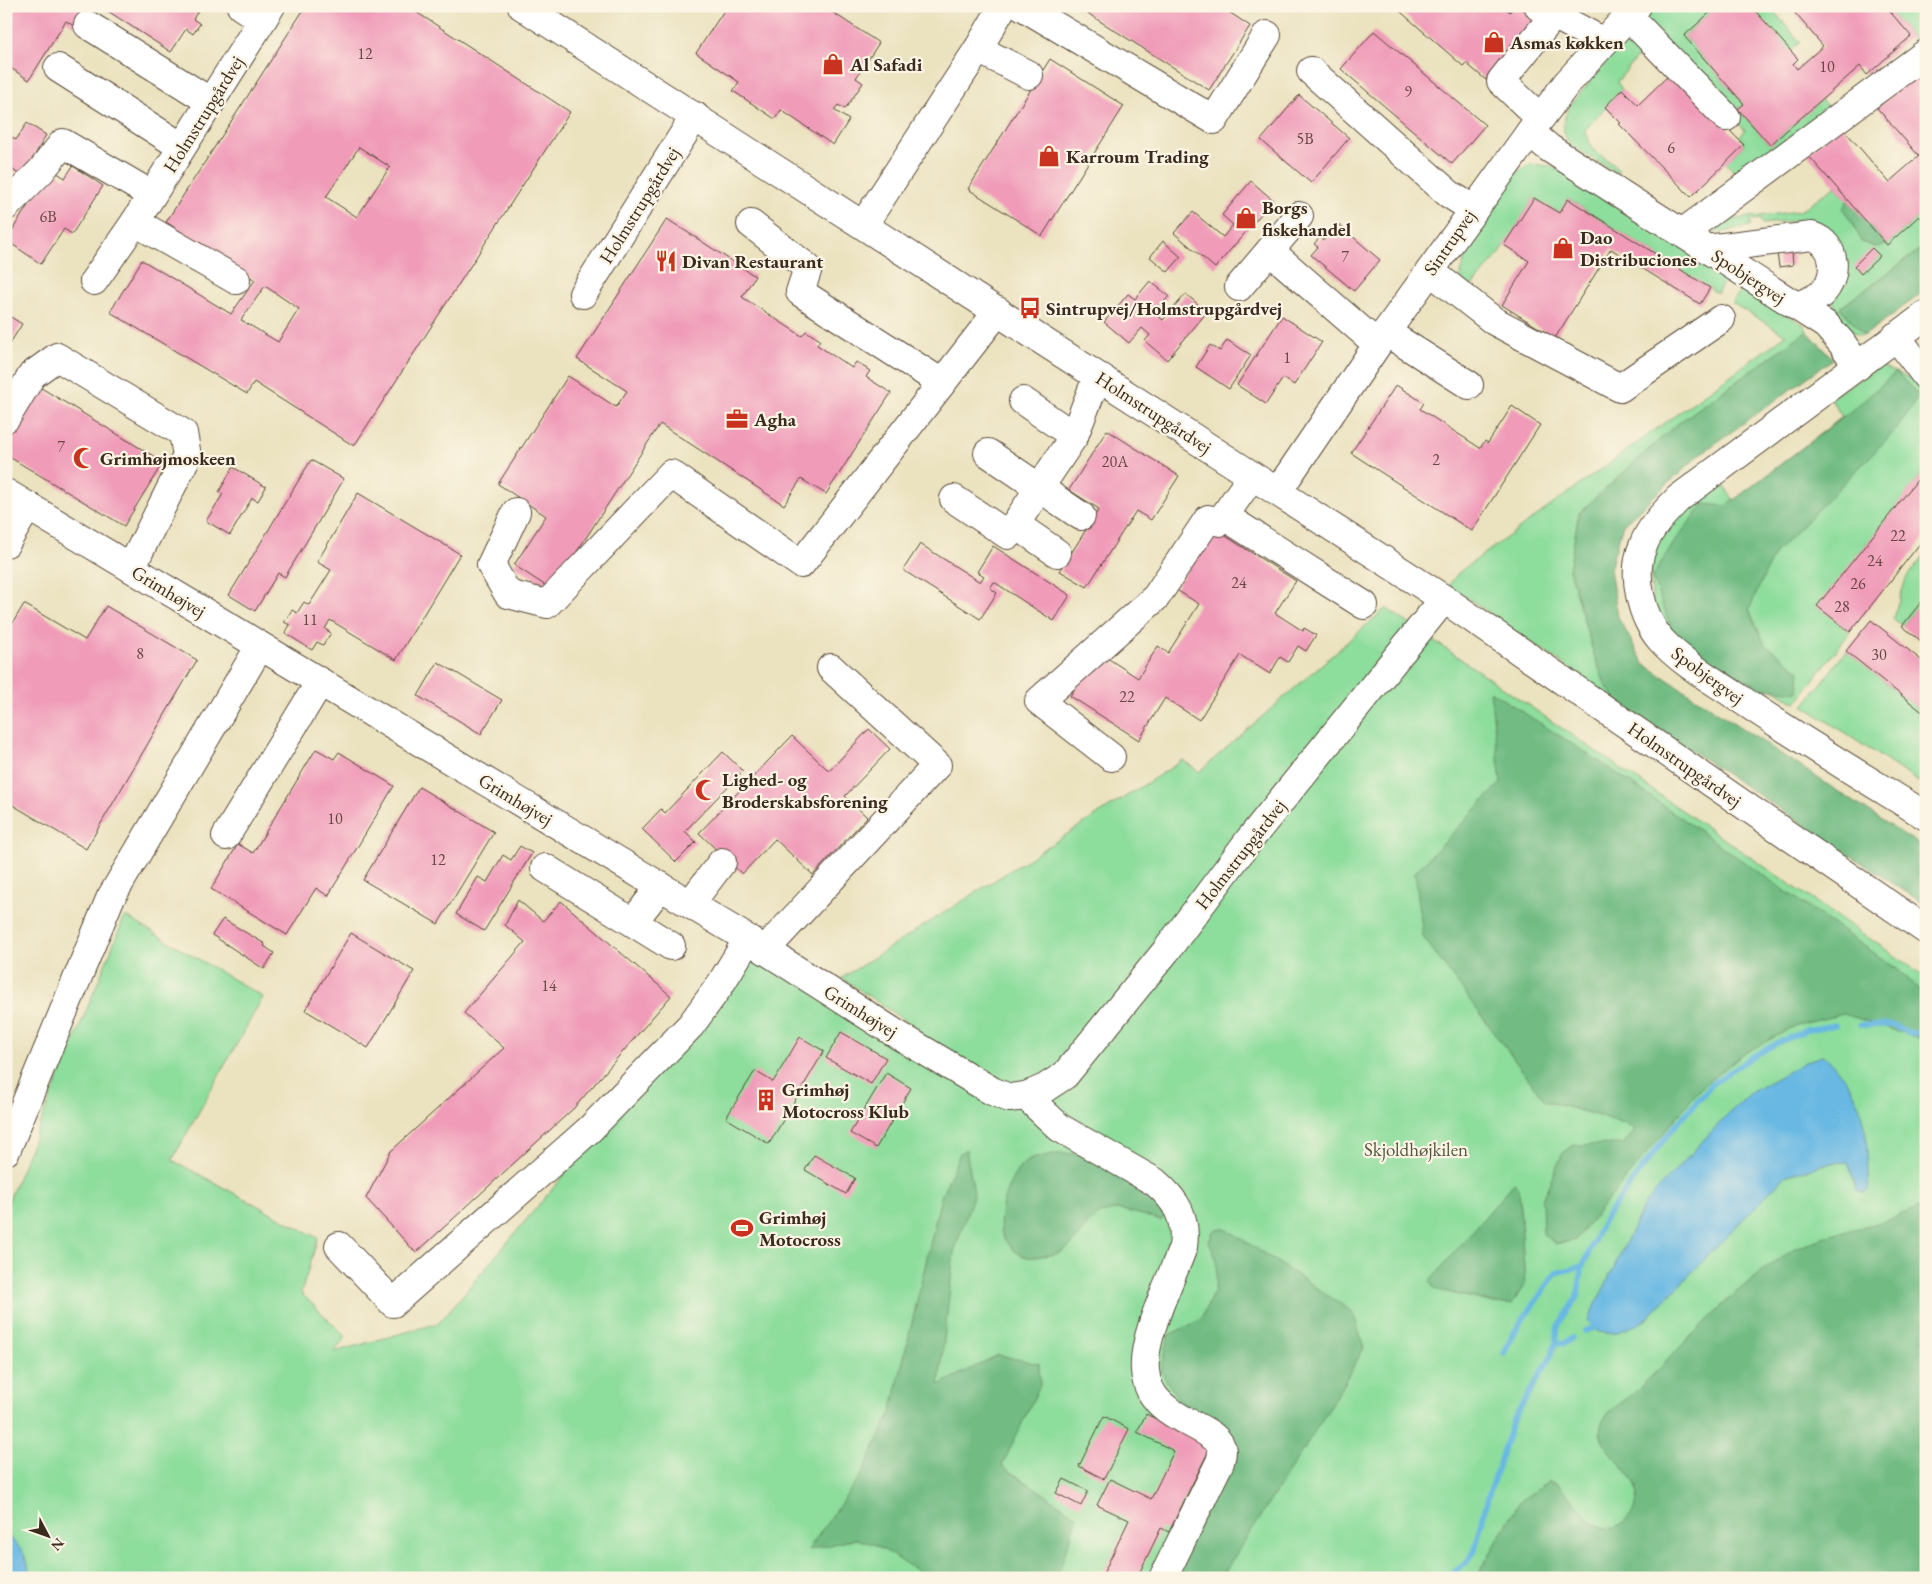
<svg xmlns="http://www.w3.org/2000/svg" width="1932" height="1584" font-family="'EB Garamond',serif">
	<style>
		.green { fill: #8ddd9c; stroke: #64845d }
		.forest { fill: #72bc84; stroke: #567351 }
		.water { fill: #68b8e3; stroke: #527180 }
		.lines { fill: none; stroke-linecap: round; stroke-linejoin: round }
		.stream { stroke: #68b8e3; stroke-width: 5.5 }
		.building { fill: #f09cb9; fill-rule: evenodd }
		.minor-casing { stroke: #554636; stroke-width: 30 }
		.minor { stroke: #fff; stroke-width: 28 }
		.labels { text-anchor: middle; stroke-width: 4.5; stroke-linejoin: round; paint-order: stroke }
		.number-label { font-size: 16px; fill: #684645 }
		.poi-label { font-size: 19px; font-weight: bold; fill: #3b2a1e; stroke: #fcf5e5; text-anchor: start }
		.street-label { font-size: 19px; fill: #3b2a1e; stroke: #fcf5e5 }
		.park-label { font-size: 19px; fill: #50573e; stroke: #fcf5e5 }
	</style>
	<rect width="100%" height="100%" fill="#fcf5e5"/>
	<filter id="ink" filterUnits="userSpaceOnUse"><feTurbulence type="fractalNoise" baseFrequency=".02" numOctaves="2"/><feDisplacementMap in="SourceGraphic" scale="10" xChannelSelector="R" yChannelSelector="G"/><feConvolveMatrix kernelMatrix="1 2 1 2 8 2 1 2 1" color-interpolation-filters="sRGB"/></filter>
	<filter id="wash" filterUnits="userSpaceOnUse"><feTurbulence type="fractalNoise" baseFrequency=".0096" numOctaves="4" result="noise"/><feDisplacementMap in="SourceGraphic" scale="20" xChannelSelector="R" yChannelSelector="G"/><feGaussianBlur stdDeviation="1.12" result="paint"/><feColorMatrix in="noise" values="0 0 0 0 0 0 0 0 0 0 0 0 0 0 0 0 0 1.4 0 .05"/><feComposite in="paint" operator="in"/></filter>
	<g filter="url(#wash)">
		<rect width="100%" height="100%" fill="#ebe2bf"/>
		<g class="green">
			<polygon points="1654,6 1717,6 1684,36 1744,104 1738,109 1770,145 1821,100 1831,109 1737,176 1726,162 1744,145 1740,136 1745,130 1645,21 1647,14"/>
			<polygon points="1751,6 1769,6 1800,42 1790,51"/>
			<polygon points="1885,6 1926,6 1926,58 1911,36"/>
			<path d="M1627 38 1633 39 1643 50 1617 82 1622 89 1585 130 1592 149 1613 164 1619 171 1617 173 1571 145C1559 131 1563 117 1572 103Z"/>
			<polygon points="1530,164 1550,166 1562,172 1727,277 1717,293 1568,199 1559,213 1534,198 1501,252 1471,287 1461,280 1460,276 1471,236 1515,174"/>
			<path d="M1835 186 1887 245 1919 216 1924 221 1926 220V245L1840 308 1865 335C1832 339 1819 246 1813 223L1791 221 1762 224 1760 219 1750 221 1751 226C1738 228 1716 238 1707 227L1722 214 1727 220 1800 211Z"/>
			<polygon points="1743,287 1804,325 1807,331 1676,425 1579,513 1569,570 1595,658 1606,686 1622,705 1449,585 1458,573 1786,335 1732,303"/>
			<polygon points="1881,366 1913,380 1926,394 1926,469 1818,606 1850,632 1796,703 1770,687 1762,698 1673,639 1653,605 1649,557 1669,520 1719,479 1734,500 1842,417 1830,398"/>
			<polygon points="1926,553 1926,596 1902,626 1893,618 1906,579"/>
			<polygon points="1386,608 1926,977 1926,1578 6,1578 6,1207 125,916 263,997 172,1160 318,1238 301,1293 346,1337 334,1352 439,1323 691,1025 748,939 898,1035 910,1024 842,978 1183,760 1199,772"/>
			<polygon points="1846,651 1926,715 1926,787 1804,706"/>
		</g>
		<g class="forest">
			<polygon points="1848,200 1887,245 1875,247 1861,242 1854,225 1843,209"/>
			<polygon points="1926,245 1926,290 1865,335 1840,308"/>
			<polygon points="1807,331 1833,359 1702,453 1623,524 1610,569 1618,617 1644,664 1926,849 1926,905 1622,705 1606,686 1595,658 1569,570 1579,513 1676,425"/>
			<polygon points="1896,372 1919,396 1896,430 1774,554 1749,610 1765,644 1800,671 1798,692 1763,688 1741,677 1711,661 1673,633 1652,577 1677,538 1704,504 1726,506 1855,408"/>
			<polygon points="1490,691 1608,767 1897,969 1926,995 1926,1043 1922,1039 1844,1014 1797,1025 1741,1055 1700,1089 1575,1240 1556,1244 1543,1234 1542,1200 1563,1153 1574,1145 1623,1144 1635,1131 1624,1123 1545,1101 1423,937 1415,872 1501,783"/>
			<polygon points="966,1149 974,1193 954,1252 939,1385 998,1355 1039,1364 1040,1385 1002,1466 1077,1516 1057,1578 929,1578 876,1545 856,1539 808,1550 863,1472 891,1413 941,1197 960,1153"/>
			<path d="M1053 1154H1090L1135 1181 1168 1211 1161 1221C1146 1217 1124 1207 1109 1211 1077 1220 1082 1255 1042 1256 1037 1257 1031 1258 1027 1257 1016 1255 1003 1241 1001 1231 997 1212 1010 1172 1027 1161 1034 1157 1045 1156 1053 1154Z"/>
			<polygon points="1514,1183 1519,1188 1525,1284 1512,1304 1498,1304 1434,1289 1430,1281"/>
			<path d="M1926 1204V1578H1476L1520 1501 1549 1481C1552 1482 1556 1483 1559 1485 1574 1497 1596 1541 1621 1525 1627 1520 1632 1514 1635 1507 1652 1472 1584 1451 1604 1419 1611 1408 1623 1402 1633 1394 1642 1386 1651 1376 1660 1368 1699 1328 1739 1284 1787 1254 1816 1236 1851 1231 1883 1221 1898 1216 1912 1210 1926 1204Z"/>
			<polygon points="1225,1228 1353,1312 1364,1348 1327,1412 1221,1578 1171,1578 1234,1455 1183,1406 1161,1372 1169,1335 1200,1320 1215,1290 1217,1261 1209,1242 1213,1231"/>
		</g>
		<g class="water">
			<path d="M1822 1056C1829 1058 1834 1066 1839 1072 1872 1110 1865 1143 1869 1190L1865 1193 1857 1190 1848 1162 1829 1163 1785 1176 1647 1319C1629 1328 1600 1345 1588 1321L1645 1203 1726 1116 1752 1092 1807 1061Z"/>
			<path d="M6 1535C21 1547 30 1558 29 1578H6Z"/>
		</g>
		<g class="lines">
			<g class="stream">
				<polyline points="1860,1025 1894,1025 1907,1032 1926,1035"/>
				<polyline points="1584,1331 1592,1329"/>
				<polyline points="1556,1343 1564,1344 1572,1338"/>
				<polyline points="1504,1354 1512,1335 1556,1273 1583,1266"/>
				<polyline points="1446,1578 1468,1562 1475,1550 1488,1497 1513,1420 1547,1364 1556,1343 1558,1326 1577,1297 1583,1266 1603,1221 1668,1134 1713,1083 1750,1058 1781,1041 1807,1030 1835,1025"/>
			</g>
		</g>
		<g id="blocks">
			<g class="building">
				<polygon points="6,6 87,6 74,26 66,21 29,80 6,65"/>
				<polygon points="100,6 201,6 193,19 200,24 193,34 186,29 171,52"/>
				<path d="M306 6H407L570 112 354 446 254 382 247 394 110 312 142 260 231 314 255 280 166 222ZM359 147 390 167 357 217 326 197ZM265 286 299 309 278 342 241 320Z"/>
				<polygon points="727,6 823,6 879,43 856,78 863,83 845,109 838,105 834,110 849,120 833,145 781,110 775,119 733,91 739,82 696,53"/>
				<polygon points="1076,6 1220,6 1250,26 1209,90"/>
				<polygon points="1394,6 1503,6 1510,12 1514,6 1519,6 1537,22 1486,80 1466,63 1463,66"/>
				<polygon points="1717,6 1751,6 1798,59 1793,64 1797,69 1823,46 1789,6 1885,6 1911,36 1867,75 1860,66 1770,145 1738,109 1744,104 1684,36"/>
				<polygon points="1374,31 1485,125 1452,164 1341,69"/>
				<polygon points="1050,59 1124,106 1042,236 968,189"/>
				<polygon points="1926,66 1926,220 1924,221 1919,216 1887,245 1807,154 1840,125 1889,182 1919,156 1877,108"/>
				<polygon points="1672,72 1744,145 1691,197 1619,124 1621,123 1605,107 1622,89 1638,105"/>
				<polygon points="1299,95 1349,138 1311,183 1261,140"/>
				<polygon points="27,123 46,135 30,164 28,163 20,175 6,165 6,133 16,140"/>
				<polygon points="73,166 103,186 72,234 64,229 41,264 6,240 51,169 65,178"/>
				<polygon points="1251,181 1273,200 1215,268 1174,233 1193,212 1223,237 1233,225 1222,215"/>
				<polygon points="1534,198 1559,213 1568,199 1710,288 1700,304 1611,249 1555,338 1502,305 1529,261 1504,245"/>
				<polygon points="667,219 755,276 742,297 802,336 806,331 820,340 817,345 852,368 856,362 870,371 866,377 891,393 826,494 801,479 784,505 660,424 552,590 514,565 546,516 498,484 568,376 616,407 627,391 577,359"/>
				<polygon points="1338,224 1380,260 1354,291 1311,255 1318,247 1314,244 1320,237 1324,240"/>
				<polygon points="1163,241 1181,257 1168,272 1150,257"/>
				<polygon points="1872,248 1880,256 1861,274 1854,266"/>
				<polygon points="1792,251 1793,265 1779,267 1777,253"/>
				<polygon points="1150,281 1169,296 1155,313 1163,320 1186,294 1207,312 1167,360 1145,341 1150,335 1142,328 1129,343 1104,322 1128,294 1135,299"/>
				<polygon points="6,314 22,324 6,350"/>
				<polygon points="1282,316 1322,342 1294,385 1283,378 1266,404 1237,385"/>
				<polygon points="1227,340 1251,355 1229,389 1196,367 1210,345 1220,351"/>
				<polygon points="1396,385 1424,403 1420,409 1480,448 1485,441 1488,443 1512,406 1540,425 1472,531 1351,453"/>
				<polygon points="38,386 163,462 124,526 6,455 6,439"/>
				<polygon points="1107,430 1179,476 1151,520 1136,511 1087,587 1060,571 1099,509 1069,490"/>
				<polygon points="311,460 344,479 285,577 278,573 255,611 229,595"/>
				<polygon points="233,467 266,487 258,501 252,498 230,535 206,521 223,494 219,492"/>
				<polygon points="1926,469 1926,536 1850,632 1817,606"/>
				<polygon points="358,493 460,554 396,660 330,620 325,629 331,633 323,645 317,642 312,650 285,633 290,625 284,622 292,610 297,613 304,602 309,605 331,570 317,562"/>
				<polygon points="1213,528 1296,581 1275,613 1303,631 1304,628 1316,635 1306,651 1298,646 1288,662 1280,657 1270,674 1240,655 1199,720 1165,698 1139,740 1070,696 1098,652 1138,678 1158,646 1168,653 1199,604 1175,589"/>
				<polygon points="920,544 980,582 984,576 977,572 993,546 1070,595 1054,621 994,582 990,588 997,593 980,619 903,570"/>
				<polygon points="1926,596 1926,645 1902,626"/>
				<polygon points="24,604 85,640 106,606 197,660 86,849 6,801 6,634"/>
				<polygon points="1871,620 1926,664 1926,715 1846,651"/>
				<polygon points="438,662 502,700 481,734 418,696"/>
				<polygon points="869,729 890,749 845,796 867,817 813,875 775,839 742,874 699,833 792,736 829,771"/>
				<polygon points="316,749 334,759 339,752 394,786 328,896 316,888 287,935 211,889 238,844 253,853"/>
				<polygon points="723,752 743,771 685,831 696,842 676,862 642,829 661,809 665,813"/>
				<polygon points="419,787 494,832 438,924 363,880"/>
				<polygon points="520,846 532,853 484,931 456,914 478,877 487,882 503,855 511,860"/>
				<polygon points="518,900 543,921 561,901 671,996 574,1108 416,1253 366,1198 391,1151 504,1048 464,1013 525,942 505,925"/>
				<polygon points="223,919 265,944 264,946 274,953 264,969 212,935"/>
				<polygon points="351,933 414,971 368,1048 305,1010"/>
				<polygon points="841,1032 886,1058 871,1084 826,1058"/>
				<polygon points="800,1037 824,1051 769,1144 726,1118 755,1071 773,1082"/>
				<polygon points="886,1073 911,1088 876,1148 850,1133"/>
				<polygon points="814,1155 855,1178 846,1194 805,1170"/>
				<polygon points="1146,1414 1211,1446 1169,1532 1161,1528 1137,1578 1109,1578 1103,1574 1129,1520 1097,1505 1110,1479 1151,1499 1174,1451 1137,1432"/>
				<polygon points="1104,1416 1129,1429 1104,1479 1079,1466"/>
				<polygon points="1064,1479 1088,1491 1081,1506 1056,1493"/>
			</g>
		</g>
	</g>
	<g filter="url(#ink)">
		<use href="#blocks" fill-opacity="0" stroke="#554636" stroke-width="1"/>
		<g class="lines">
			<g class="minor-casing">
				<g id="minor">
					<polyline points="241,6 262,20"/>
					<polyline points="522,6 1444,599 1926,930"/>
					<polyline points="1022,6 1214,120 1267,35"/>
					<polyline points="1539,7 1604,42"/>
					<polyline points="1628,16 1726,117"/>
					<polyline points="88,25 211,102"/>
					<polyline points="978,49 1029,75"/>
					<polyline points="58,68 182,147"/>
					<polyline points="1311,71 1449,194 1473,209"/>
					<polyline points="1540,118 1501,81 1554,15"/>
					<polyline points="1530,132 1549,148 1826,325 1841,342 1858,366"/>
					<polyline points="6,206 41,171 63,143 152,195"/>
					<polyline points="135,222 236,280"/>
					<polyline points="751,224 808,268 800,292 942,383"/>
					<polyline points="864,224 978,49 1003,6"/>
					<polyline points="1682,233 1925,54"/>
					<path d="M1707 249 1812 236C1837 244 1839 277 1821 294 1814 300 1805 303 1797 306"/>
					<polyline points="1270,251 1377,344"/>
					<polyline points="1430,271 1494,321 1620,388 1721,319"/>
					<polyline points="94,281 135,222 271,6"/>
					<polyline points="1239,287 1299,216"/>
					<polyline points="583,294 695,116"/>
					<path d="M1926 315 1679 498C1665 512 1650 527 1643 546 1631 574 1641 617 1661 640 1681 662 1709 678 1733 694 1796 737 1861 776 1926 816"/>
					<polyline points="1386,332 1469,385"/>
					<polyline points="1896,336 1926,376"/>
					<polyline points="1023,401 1074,436"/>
					<polyline points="6,418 32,375 57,357 183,433 187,456 131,568"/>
					<polyline points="988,453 1081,516"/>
					<polyline points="1278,491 1386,332 1530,132 1567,83 1637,6"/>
					<polyline points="6,493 748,939 898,1035 992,1091 1009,1098 1026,1096 1045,1088 1065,1075 1166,951 1250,839 1444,599"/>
					<polyline points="954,499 1008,535 1074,436 1092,390 1102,378"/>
					<polyline points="516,512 491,565 508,594 547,604 671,474 801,564 998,311"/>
					<polyline points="1224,516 1364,605"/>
					<polyline points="1015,524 1057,553"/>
					<polyline points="6,543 28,506"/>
					<polyline points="1111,757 1039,701 1156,597 1208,519 1220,522 1245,486"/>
					<polyline points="226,836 320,682"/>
					<polyline points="545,868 671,946"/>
					<polyline points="690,904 722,862"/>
					<polyline points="633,922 661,886"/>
					<polyline points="765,950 937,765 831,668"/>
					<path d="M1026 1096 1060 1128 1155 1182C1177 1201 1187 1218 1183 1247 1171 1280 1142 1336 1145 1370 1148 1423 1220 1423 1222 1451 1222 1454 1221 1459 1220 1462L1163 1578"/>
					<polyline points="6,1151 110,899 260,646"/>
					<polyline points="339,1246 393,1303 590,1129 691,1025 720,985 748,939"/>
				</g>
			</g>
			<use href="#minor" class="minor"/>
		</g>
	</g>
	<defs>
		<g id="shop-bare" transform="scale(1.725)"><path d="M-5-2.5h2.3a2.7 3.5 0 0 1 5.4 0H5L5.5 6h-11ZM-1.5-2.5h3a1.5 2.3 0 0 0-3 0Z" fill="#c8321e" stroke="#fcf5e5" stroke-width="2.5" paint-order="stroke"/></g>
		<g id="restaurant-bare" transform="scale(1.725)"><path d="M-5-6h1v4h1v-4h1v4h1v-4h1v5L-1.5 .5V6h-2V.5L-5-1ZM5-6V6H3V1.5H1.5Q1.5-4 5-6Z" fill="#c8321e" stroke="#fcf5e5" stroke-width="2.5" paint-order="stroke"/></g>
		<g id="bus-bare" transform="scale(1.725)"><path d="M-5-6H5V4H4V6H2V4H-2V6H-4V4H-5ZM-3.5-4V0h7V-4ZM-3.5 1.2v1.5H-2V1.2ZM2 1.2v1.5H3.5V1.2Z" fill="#c8321e" stroke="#fcf5e5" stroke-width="2.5" paint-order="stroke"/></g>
		<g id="office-bare" transform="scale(1.725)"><path d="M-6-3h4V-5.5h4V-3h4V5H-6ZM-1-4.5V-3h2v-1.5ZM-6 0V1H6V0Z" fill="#c8321e" stroke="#fcf5e5" stroke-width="2.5" paint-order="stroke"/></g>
		<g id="mosque-bare" transform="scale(1.725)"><path d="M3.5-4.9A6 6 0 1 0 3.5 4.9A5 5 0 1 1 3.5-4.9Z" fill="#c8321e" stroke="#fcf5e5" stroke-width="2.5" paint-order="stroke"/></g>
		<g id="building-bare" transform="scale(1.725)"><path d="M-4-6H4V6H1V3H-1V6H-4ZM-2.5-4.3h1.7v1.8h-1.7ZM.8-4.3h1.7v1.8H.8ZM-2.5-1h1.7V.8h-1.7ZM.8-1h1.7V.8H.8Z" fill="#c8321e" stroke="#fcf5e5" stroke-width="2.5" paint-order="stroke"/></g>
		<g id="stadium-bare" transform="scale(1.725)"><path d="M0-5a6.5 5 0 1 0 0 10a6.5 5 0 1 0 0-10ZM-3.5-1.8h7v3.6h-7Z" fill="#c8321e" stroke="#fcf5e5" stroke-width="2.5" paint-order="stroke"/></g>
	</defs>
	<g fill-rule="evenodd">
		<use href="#shop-bare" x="1494" y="42"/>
		<use href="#shop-bare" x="833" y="64"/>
		<use href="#shop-bare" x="1049" y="156"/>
		<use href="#shop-bare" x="1246" y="218"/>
		<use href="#shop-bare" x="1563" y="248"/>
		<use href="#restaurant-bare" x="666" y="261"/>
		<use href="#bus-bare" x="1030" y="308"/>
		<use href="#office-bare" x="737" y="419"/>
		<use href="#mosque-bare" x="84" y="458"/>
		<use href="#mosque-bare" x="706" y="790"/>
		<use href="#building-bare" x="766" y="1100"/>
		<use href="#stadium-bare" x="742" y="1228"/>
	</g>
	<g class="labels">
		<g class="number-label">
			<text x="365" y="59">12</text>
			<text x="1827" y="72">10</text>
			<text x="1408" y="97">9</text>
			<text x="1305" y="144">5B</text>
			<text x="1671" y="153">6</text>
			<text x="48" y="222">6B</text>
			<text x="1345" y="262">7</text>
			<text x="1287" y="363">1</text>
			<text x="61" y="452">7</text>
			<text x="1436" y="465">2</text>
			<text x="1115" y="467">20A</text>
			<text x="1898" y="541">22</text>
			<text x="1875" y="566">24</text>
			<text x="1239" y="588">24</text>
			<text x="1858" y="589">26</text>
			<text x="1842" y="612">28</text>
			<text x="310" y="625">11</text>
			<text x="140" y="659">8</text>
			<text x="1879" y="660">30</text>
			<text x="1127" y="702">22</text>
			<text x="335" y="824">10</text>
			<text x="438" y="865">12</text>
			<text x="549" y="991">14</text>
		</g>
		<g class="poi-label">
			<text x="1510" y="49">Asmas køkken</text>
			<text x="850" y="71">Al Safadi</text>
			<text x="1066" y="163">Karroum Trading</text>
			<text x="1262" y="214">Borgs<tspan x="1262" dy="22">fiskehandel</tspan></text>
			<text x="1580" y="244">Dao<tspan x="1580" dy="22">Distribuciones</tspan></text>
			<text x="682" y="268">Divan Restaurant</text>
			<text x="1046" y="315">Sintrupvej/Holmstrupgårdvej</text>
			<text x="754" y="426">Agha</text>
			<text x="100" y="465">Grimhøjmoskeen</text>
			<text x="722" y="786">Lighed- og<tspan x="722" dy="22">Broderskabsforening</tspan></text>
			<text x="782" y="1096">Grimhøj<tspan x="782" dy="22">Motocross Klub</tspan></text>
			<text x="759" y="1224">Grimhøj<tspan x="759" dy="22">Motocross</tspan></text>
		</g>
		<g class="street-label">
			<text transform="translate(203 114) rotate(-58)" y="7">Holmstrupgårdvej</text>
			<text transform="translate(639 205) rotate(-58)" y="7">Holmstrupgårdvej</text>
			<text transform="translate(1449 242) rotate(-55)" y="7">Sintrupvej</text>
			<text transform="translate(1749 276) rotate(33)" y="7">Spobjergvej</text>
			<text transform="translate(1154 412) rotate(33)" y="7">Holmstrupgårdvej</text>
			<text transform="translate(169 591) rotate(31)" y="7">Grimhøjvej</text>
			<text transform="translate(1708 675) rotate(36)" y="7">Spobjergvej</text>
			<text transform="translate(1685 764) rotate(35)" y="7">Holmstrupgårdvej</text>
			<text transform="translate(516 799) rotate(31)" y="7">Grimhøjvej</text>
			<text transform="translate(1240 854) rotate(-52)" y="7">Holmstrupgårdvej</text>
			<text transform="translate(861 1011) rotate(32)" y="7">Grimhøjvej</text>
		</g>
		<g class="park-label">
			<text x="1416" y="1156">Skjoldhøjkilen</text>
		</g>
	</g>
	<rect width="1932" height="1584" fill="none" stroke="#fcf5e5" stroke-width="25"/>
	<g transform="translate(48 1536) rotate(131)" stroke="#fcf5e5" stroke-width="4" paint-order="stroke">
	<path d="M0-4L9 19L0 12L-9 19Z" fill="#3b2a1e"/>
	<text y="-8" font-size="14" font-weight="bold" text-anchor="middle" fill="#3b2a1e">N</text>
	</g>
</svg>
